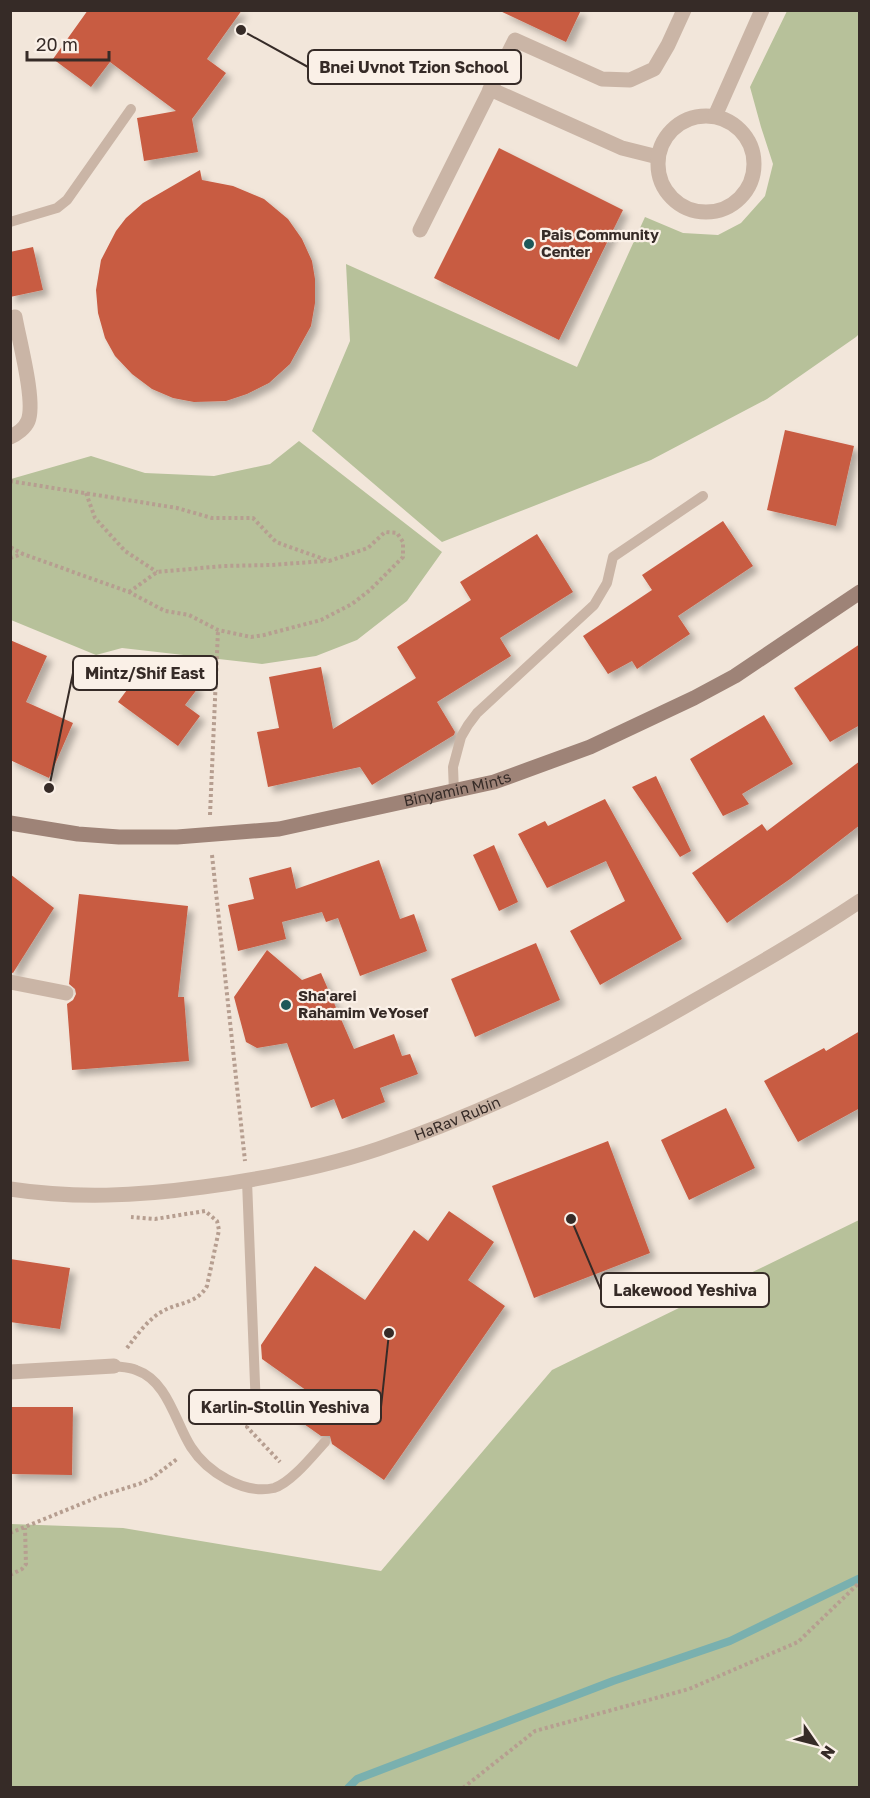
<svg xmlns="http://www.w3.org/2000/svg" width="870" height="1798" font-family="'Golos Text',sans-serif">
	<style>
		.green { fill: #b7c19a }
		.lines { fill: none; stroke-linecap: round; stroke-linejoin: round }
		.stream { stroke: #79b0af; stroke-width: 8 }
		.building { fill: #c85b42; filter: url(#shadow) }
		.path { stroke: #b69e90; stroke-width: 4; stroke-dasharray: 3 3; stroke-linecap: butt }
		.lane { stroke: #cab5a6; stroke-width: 10 }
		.street { stroke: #cab5a6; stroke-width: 15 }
		.secondary { stroke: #9e8377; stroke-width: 15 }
		.poi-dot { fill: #1c5859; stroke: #faf0e7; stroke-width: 2 }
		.labels { text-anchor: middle; stroke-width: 4.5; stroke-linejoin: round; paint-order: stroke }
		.poi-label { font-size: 15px; font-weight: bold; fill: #362b27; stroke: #faf0e7; text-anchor: start }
		.street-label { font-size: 15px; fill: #362b27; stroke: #faf0e7 }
		.leader { fill: none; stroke: #362b27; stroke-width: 2 }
		.callout-dot { fill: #362b27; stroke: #faf0e7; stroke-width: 2 }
		.callout { fill: #faf0e7; stroke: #362b27; stroke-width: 2 }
		.callout-label { font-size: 16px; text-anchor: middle; font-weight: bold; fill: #362b27 }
	</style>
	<defs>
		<filter id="shadow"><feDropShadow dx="5.5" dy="5.5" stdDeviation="3" flood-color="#0004"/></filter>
	</defs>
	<rect width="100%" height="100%" fill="#f2e6da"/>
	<g class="green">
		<polygon points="787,11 859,11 860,333 856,337 767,399 651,460 442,542 312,431 350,341 346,264 577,367 645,217 683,233 718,235 741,223 765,196 773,164 761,127 750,87"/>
		<polygon points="299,441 442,552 407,601 357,640 316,656 262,664 122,648 96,655 11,620 11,479 91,456 145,473 214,476 270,464"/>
		<polygon points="859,1220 859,1787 11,1787 11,1524 123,1528 381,1571 552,1370"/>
	</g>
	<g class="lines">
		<polyline class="stream" points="348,1788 357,1779 613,1681 730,1641 860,1578"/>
	</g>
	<g class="building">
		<polygon points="88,10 242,10 207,59 226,73 192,119 198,152 144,161 137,118 176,111 110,62 91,87 53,59"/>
		<polygon points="498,10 581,10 566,42"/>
		<polygon points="499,148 623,210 559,340 434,278"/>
		<polygon points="200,170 202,180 233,186 264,199 288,219 302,239 312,261 315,279 315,303 311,326 290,364 269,383 247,394 226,401 194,402 173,398 152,389 132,374 115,356 105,338 98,313 96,290 101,260 116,231 126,218 143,203"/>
		<polygon points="33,247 43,290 10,297 10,252"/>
		<polygon points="785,430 854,446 836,526 767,510"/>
		<polygon points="723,521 753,566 678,616 690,634 637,669 632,661 608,674 583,636 652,590 642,575"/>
		<polygon points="537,534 573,592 500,638 511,656 437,702 455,732 454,735 372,785 360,767 268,787 257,732 279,728 269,677 321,667 333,729 416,678 397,647 471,600 460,582"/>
		<polygon points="10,640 47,656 26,702 73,723 49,778 10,760"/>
		<polygon points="860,644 860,725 830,742 794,688"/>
		<polygon points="163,662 198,688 185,705 200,716 178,746 118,702 141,671 151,679"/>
		<polygon points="764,715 793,764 742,794 749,804 723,816 690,759"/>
		<polygon points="860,761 860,825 790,879 727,923 692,873 762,824 767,831"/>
		<polygon points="656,776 691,851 680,857 632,787"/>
		<polygon points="605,799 682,939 600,985 570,931 625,901 606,861 547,888 518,834 545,821 548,826"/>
		<polygon points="494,845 518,902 499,911 473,855"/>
		<polygon points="379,860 400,919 414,914 427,951 360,976 338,918 326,922 322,912 282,922 286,939 238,951 228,905 254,899 249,878 291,867 296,889"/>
		<polygon points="10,874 54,908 13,973 10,972"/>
		<polygon points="79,894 188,906 178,997 184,997 189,1061 72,1070 67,1004 73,1000 76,994 75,989 69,984"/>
		<polygon points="536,943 560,1000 475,1037 451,979"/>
		<polygon points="267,950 302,980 321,973 354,1049 394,1034 402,1056 410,1054 418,1074 380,1088 385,1102 342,1119 334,1099 311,1108 287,1043 257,1048 246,1042 234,997"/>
		<polygon points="860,1031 860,1108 798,1142 764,1081 824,1048 826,1051"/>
		<polygon points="726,1108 755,1168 689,1200 661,1140"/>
		<polygon points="608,1141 650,1253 534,1298 492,1186"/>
		<polygon points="449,1211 494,1242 468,1280 505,1306 384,1480 332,1444 330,1436 321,1436 294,1417 310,1393 262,1359 261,1345 315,1266 365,1300 414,1230 428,1241"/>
		<polygon points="10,1259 70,1268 60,1329 10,1322"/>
		<polygon points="10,1407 73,1407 72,1475 10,1474"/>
	</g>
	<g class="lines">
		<g class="path">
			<polyline points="10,481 177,508 212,518 253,518 276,542 329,561 368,548 385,532 397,533 403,542 403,557 370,590 352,604 321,620 264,635 251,637 218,630 189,615 165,611 129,592 23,554 10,547"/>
			<polyline points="86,493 95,518 125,551 157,572"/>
			<polyline points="10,558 22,554"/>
			<polyline points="129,592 157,572 224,566 271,565 325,561"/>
			<polyline points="210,815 218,630"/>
			<polyline points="212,855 245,1161"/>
			<path d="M127 1348C137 1335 148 1319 163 1311 179 1302 197 1304 207 1286L219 1230 217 1221 205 1211 155 1219 131 1217"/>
			<polyline points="248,1426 247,1427 280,1462"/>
			<polyline points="10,1533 103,1495 139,1484 152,1478 177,1459"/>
			<polyline points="10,1575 22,1569 26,1564 25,1528"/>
			<polyline points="463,1788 535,1731 689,1689 798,1642 860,1582"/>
		</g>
		<g class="lane">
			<polyline points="10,222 57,208 67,200 131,109"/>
			<polyline points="454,792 453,767 461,737 468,725 477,713 594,605 607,583 613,557 703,496"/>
			<polyline points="247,1181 256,1409"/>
			<path d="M114 1366C121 1367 130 1367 136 1370 168 1381 175 1422 191 1447 207 1472 244 1495 274 1488 291 1483 313 1455 325 1442"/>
		</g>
		<g class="street">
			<polyline points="490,89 622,148 658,157"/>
			<circle cx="706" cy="164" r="48"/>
			<polyline points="715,116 762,10"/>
			<polyline points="420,230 515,40 602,79 630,80 654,69 668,45 684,10"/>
			<path d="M10 437C17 434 25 428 28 421 36 402 19 340 15 317"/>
			<polyline points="10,982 66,993"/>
			<path id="s1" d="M10 1189C76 1199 137 1196 203 1187 262 1179 321 1168 378 1149 488 1112 594 1059 694 1001 750 969 806 937 860 901"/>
			<polyline points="10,1372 114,1366"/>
		</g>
		<path class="secondary" id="s2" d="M10 823 78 834 119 837H177L279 829 494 782 590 747 694 698 735 676 860 592"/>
	</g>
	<g class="poi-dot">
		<circle cx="529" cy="244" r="6"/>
		<circle cx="286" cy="1005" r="6"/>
	</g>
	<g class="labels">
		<g class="poi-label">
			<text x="541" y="240">Pais Community<tspan x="541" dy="17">Center</tspan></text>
			<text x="298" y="1001">Sha'arei<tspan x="298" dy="17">Rahamim VeYosef</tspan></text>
		</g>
		<g class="street-label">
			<text dy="5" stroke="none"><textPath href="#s2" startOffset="453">Binyamin Mints</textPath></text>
			<text dy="5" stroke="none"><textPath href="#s1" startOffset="458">HaRav Rubin</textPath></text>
		</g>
	</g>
	<path class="leader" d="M241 30L308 67M49 788L73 673M571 1219L601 1290M389 1333L381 1407"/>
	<g class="callout-dot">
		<circle cx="241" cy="30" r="6"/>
		<circle cx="49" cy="788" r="6"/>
		<circle cx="571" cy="1219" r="6"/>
		<circle cx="389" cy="1333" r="6"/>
	</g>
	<g class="callout">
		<rect x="308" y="50" width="213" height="34" rx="6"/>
		<rect x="73" y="656" width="144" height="34" rx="6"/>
		<rect x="601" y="1273" width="168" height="34" rx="6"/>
		<rect x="189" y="1390" width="192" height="34" rx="6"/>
	</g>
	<g class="callout-label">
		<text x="414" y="73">Bnei Uvnot Tzion School</text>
		<text x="145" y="679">Mintz/Shif East</text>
		<text x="685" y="1296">Lakewood Yeshiva</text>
		<text x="285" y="1413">Karlin-Stollin Yeshiva</text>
	</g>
	<rect width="870" height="1798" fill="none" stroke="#362b27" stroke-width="24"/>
	<g transform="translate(816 1744) rotate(125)" stroke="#faf0e7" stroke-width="4.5" paint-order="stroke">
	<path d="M0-4.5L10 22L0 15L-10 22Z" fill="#362b27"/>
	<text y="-9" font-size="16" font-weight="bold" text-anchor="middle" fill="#362b27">N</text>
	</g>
	<path d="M27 51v9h82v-9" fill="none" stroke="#362b27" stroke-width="3"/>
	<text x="36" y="51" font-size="18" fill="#362b27" stroke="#faf0e7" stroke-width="4.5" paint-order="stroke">20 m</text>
</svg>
